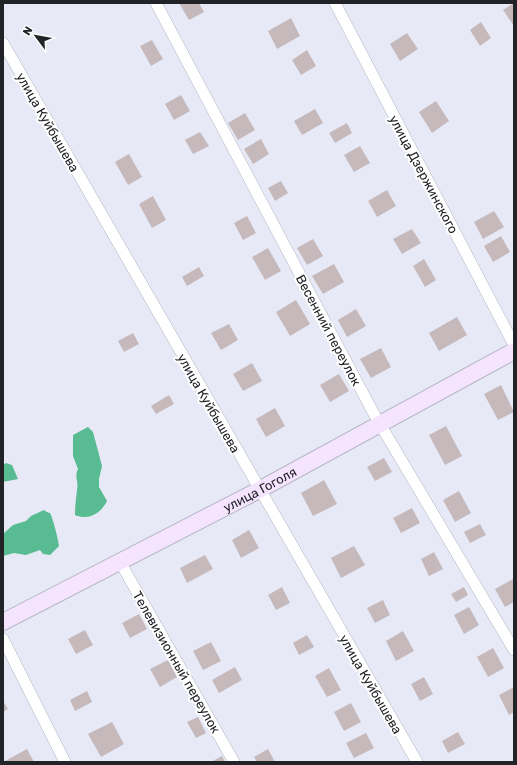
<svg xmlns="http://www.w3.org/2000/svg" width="517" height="765" font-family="Rubik,sans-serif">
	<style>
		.forest { fill: #58bb91 }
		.building { fill: #c6b9bc }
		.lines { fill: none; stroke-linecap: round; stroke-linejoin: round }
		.street-casing { stroke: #b5b7c3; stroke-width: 12 }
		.secondary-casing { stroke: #b5b7c3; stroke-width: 18 }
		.street { stroke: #fff; stroke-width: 11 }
		.secondary { stroke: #f5e4fe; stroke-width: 16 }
		.labels { text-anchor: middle; stroke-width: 4; stroke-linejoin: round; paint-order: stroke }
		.street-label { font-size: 13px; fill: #222327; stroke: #fff }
	</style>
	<rect width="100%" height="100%" fill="#e7eaf6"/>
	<g class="forest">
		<path d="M88 427 93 432 102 466 99 479V487L107 501C101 513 89 521 75 515 75 506 76 499 77 490 79 481 74 477 78 469L73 456V435Z"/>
		<polygon points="6,463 12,465 18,479 3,482 3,465"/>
		<path d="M44 510C45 511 49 513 50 513 52 515 59 542 59 546L50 555 43 554 40 550 26 555 14 553 3 556V534L13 525 26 521 31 516Z"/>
	</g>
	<g class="building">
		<polygon points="179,3 199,3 204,12 189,20"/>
		<polygon points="514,3 514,26 503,10"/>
		<polygon points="291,18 300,36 277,49 268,31"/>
		<polygon points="481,22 491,38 480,46 470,30"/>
		<polygon points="407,33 418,49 400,61 390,44"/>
		<polygon points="152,40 163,59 151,66 140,46"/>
		<polygon points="307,50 316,66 301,75 292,60"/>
		<polygon points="181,95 190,111 174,120 165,104"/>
		<polygon points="436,101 449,121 432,133 419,112"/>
		<polygon points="315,109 323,123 302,135 294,121"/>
		<polygon points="245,113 255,130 238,140 228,123"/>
		<polygon points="347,123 352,133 335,143 329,133"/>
		<polygon points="200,132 209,146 193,154 185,140"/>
		<polygon points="261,139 269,154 253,164 244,149"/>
		<polygon points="360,146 370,163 354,172 344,155"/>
		<polygon points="129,154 142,177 128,185 115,162"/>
		<polygon points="281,181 288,193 275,201 268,188"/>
		<polygon points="387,190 396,206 377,217 368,201"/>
		<polygon points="153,196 166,220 152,228 139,204"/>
		<polygon points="494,211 504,227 483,239 474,222"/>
		<polygon points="247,216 256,233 243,240 234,223"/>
		<polygon points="412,229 421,243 402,254 393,239"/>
		<polygon points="501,236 510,252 493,262 484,246"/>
		<polygon points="313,239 323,256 307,265 297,248"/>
		<polygon points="268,248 281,271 265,280 252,257"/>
		<polygon points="424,259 436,280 425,287 413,266"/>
		<polygon points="334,264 344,282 323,294 312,276"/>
		<polygon points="199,267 204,276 187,286 182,277"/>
		<polygon points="296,300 310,324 290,336 276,312"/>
		<polygon points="356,309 366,326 347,337 338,320"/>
		<polygon points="457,317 467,335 439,351 429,333"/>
		<polygon points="229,324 238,340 221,350 211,333"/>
		<polygon points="133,333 139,344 124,352 118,341"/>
		<polygon points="381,348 391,367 371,378 360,359"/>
		<polygon points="252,363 262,381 243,391 233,374"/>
		<polygon points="339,374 349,391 330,402 320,385"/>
		<polygon points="501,385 514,412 498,420 484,394"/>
		<polygon points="169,395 174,404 156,414 151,406"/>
		<polygon points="275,408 285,426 266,437 256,419"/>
		<polygon points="446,426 462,456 445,465 429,435"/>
		<polygon points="384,458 392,472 375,481 367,467"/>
		<polygon points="324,480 337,504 313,516 301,493"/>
		<polygon points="459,491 471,513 455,522 443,500"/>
		<polygon points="412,508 420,523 401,533 393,518"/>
		<polygon points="480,524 486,535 470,543 464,532"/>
		<polygon points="249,530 259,548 241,558 232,540"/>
		<polygon points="354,546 365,565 341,578 331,558"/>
		<polygon points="434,552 443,569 429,576 421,559"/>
		<polygon points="205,555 213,569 187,583 180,568"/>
		<polygon points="513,579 514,602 505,607 495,589"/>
		<polygon points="282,587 290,603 276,610 268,595"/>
		<polygon points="464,587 468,595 456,602 451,594"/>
		<polygon points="383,600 390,615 375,623 367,608"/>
		<polygon points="469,607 479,625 464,634 454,615"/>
		<polygon points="139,614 147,629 130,638 122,623"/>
		<polygon points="85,630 93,645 76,654 68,639"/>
		<polygon points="403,631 414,651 396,661 386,641"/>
		<polygon points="307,635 314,647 299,655 293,643"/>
		<polygon points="211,642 221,661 203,670 193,651"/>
		<polygon points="493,648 504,668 488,677 477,657"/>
		<polygon points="168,660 177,677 160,687 150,669"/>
		<polygon points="235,667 242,680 219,693 212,680"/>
		<polygon points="329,668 341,690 327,697 315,676"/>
		<polygon points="424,677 433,694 420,701 411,684"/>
		<polygon points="514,687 514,712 509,715 499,695"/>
		<polygon points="87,691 92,702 75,711 70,700"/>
		<polygon points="3,701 8,709 3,712"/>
		<polygon points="351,703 361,722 344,731 334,712"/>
		<polygon points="198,717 206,733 196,738 187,722"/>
		<polygon points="112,722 124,744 101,757 88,734"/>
		<polygon points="458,732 465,744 448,753 442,741"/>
		<polygon points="366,733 374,748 354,758 346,743"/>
		<polygon points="27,749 34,762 6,762 5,761"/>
		<polygon points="268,749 275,762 257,762 254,757"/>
		<polygon points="222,756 225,762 211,762"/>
	</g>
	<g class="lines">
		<g class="street-casing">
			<g id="street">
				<polyline points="156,3 374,414 514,650"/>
				<polyline points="335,3 514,345"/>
				<polyline points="3,43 417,762"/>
				<polyline points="120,562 234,762"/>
				<polyline points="3,639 65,762"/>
			</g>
		</g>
		<g class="secondary-casing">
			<g id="secondary">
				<path id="s1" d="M3 622 259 490 514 351"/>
			</g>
		</g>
		<use href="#street" class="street"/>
		<use href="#secondary" class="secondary"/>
	</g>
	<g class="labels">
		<g class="street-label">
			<text transform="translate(48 122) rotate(60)" y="5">улица Куйбышева</text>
			<text transform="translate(424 174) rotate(62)" y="5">улица Дзержинского</text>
			<text transform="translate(329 330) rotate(62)" y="5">Весенний переулок</text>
			<text transform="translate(209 403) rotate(60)" y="5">улица Куйбышева</text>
			<text dy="5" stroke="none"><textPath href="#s1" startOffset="289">улица Гоголя</textPath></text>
			<text transform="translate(177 662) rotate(60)" y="5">Телевизионный переулок</text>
			<text transform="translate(371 684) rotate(60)" y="5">улица Куйбышева</text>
		</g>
	</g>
	<rect width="517" height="765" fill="none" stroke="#222327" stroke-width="8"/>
	<g transform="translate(36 36) rotate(302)" stroke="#ffffff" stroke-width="3" paint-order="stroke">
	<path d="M0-3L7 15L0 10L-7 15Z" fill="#222327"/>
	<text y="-6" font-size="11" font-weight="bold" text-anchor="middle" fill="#222327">N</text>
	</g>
</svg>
